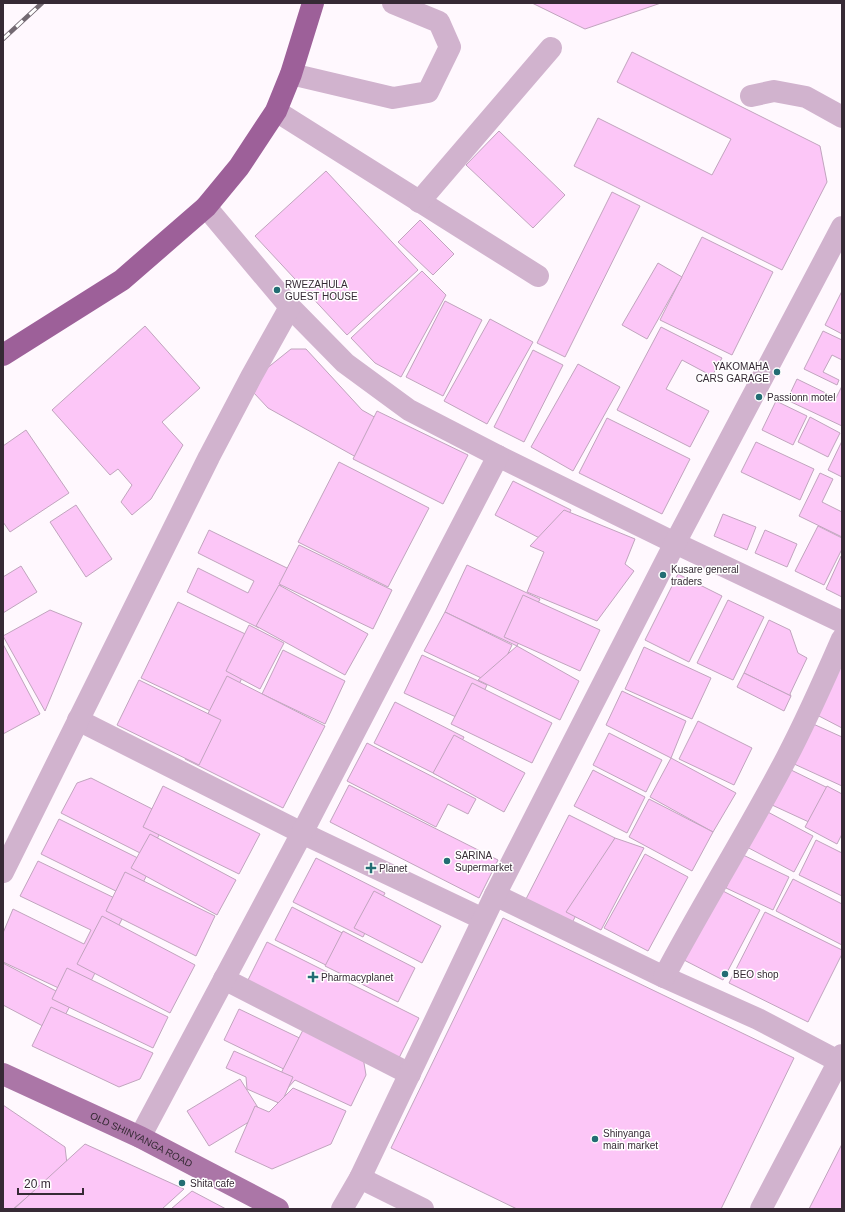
<svg xmlns="http://www.w3.org/2000/svg" width="845" height="1212" font-family="Helvetica,sans-serif">
	<style>
		.building { fill: #fcc6f7; stroke: #c1a4be }
		.lines { fill: none; stroke-linecap: round; stroke-linejoin: round }
		.minor { stroke: #d1b3ce; stroke-width: 22 }
		.major { stroke: #ab76a7; stroke-width: 22 }
		.highway { stroke: #9d6099; stroke-width: 22 }
		.rail-casing { stroke: #736972; stroke-width: 4.5 }
		.rail { stroke: #fff; stroke-width: 3; stroke-dasharray: 9; stroke-linecap: butt }
		.poi-dot { fill: #226d73; stroke: #fff; stroke-width: 1.5 }
		.labels { text-anchor: middle; stroke-width: 3; stroke-linejoin: round; paint-order: stroke }
		.poi-label { font-size: 10px; fill: #362a35; stroke: #fff; text-anchor: start }
		.street-label { font-size: 10px; fill: #362a35; stroke: #fff }
	</style>
	<rect width="100%" height="100%" fill="#fff8fe"/>
	<g class="building">
		<polygon points="532,3 661,3 585,29"/>
		<polygon points="632,52 820,146 827,182 782,270 574,166 598,118 712,175 731,139 617,82"/>
		<polygon points="499,131 565,195 533,228 466,165"/>
		<polygon points="326,171 418,270 347,335 255,236"/>
		<polygon points="612,192 640,206 565,357 537,343"/>
		<polygon points="420,220 454,254 433,275 398,242"/>
		<polygon points="702,237 773,272 732,355 660,320"/>
		<polygon points="658,263 682,277 647,339 622,325"/>
		<polygon points="422,271 446,295 401,377 375,363 351,338"/>
		<polygon points="842,291 842,334 825,325"/>
		<polygon points="445,301 482,320 443,396 406,377"/>
		<polygon points="490,319 533,342 487,424 444,401"/>
		<polygon points="145,326 200,388 162,422 183,445 151,499 132,515 121,502 132,485 118,469 110,475 52,410"/>
		<polygon points="661,327 722,358 712,376 682,360 666,389 709,411 690,447 617,410"/>
		<polygon points="823,331 842,340 842,360 832,355 823,372 839,380 837,385 804,369"/>
		<polygon points="291,349 306,349 362,410 378,419 356,457 268,408 254,393 266,369"/>
		<polygon points="533,350 563,365 524,442 494,427"/>
		<polygon points="578,364 620,387 573,471 531,447"/>
		<polygon points="797,379 836,398 842,386 842,426 787,400"/>
		<polygon points="776,401 807,416 793,445 762,430"/>
		<polygon points="377,411 468,455 443,504 353,459"/>
		<polygon points="810,417 840,433 828,457 798,442"/>
		<polygon points="607,418 690,459 662,514 579,473"/>
		<polygon points="26,430 69,493 10,532 3,522 3,446"/>
		<polygon points="842,441 842,477 828,470"/>
		<polygon points="756,442 814,469 800,500 741,472"/>
		<polygon points="339,462 429,508 388,587 298,542"/>
		<polygon points="820,473 833,479 822,502 842,512 842,537 799,516"/>
		<polygon points="513,481 571,510 553,545 495,515"/>
		<polygon points="76,505 112,559 86,577 50,522"/>
		<polygon points="564,510 635,539 625,564 634,571 597,621 527,592 544,552 530,546"/>
		<polygon points="723,514 756,527 747,550 714,536"/>
		<polygon points="818,526 842,538 842,549 824,585 795,571"/>
		<polygon points="209,530 289,569 259,628 187,592 198,568 248,593 254,581 198,553"/>
		<polygon points="765,530 797,544 787,567 755,553"/>
		<polygon points="299,545 392,590 373,629 279,584"/>
		<polygon points="841,556 842,557 842,597 826,589"/>
		<polygon points="467,565 540,599 517,646 445,612"/>
		<polygon points="21,566 37,592 3,613 3,577"/>
		<polygon points="678,574 722,596 689,662 645,640"/>
		<polygon points="279,585 368,634 345,675 256,626"/>
		<polygon points="523,595 600,630 580,671 504,637"/>
		<polygon points="728,600 764,617 733,680 697,663"/>
		<polygon points="178,602 260,641 223,717 141,678"/>
		<polygon points="50,610 82,623 45,711 3,636"/>
		<polygon points="445,612 512,645 494,684 424,651"/>
		<polygon points="769,620 790,630 798,653 807,658 790,694 791,696 744,673"/>
		<polygon points="249,625 284,643 260,689 226,671"/>
		<polygon points="3,644 40,714 3,734"/>
		<polygon points="517,646 579,681 560,720 478,680"/>
		<polygon points="644,647 711,678 692,719 625,689"/>
		<polygon points="283,650 345,681 325,724 262,694"/>
		<polygon points="422,655 487,685 469,723 404,693"/>
		<polygon points="842,667 842,728 817,715 840,668"/>
		<polygon points="744,673 791,696 784,711 737,687"/>
		<polygon points="227,676 325,726 283,808 185,759"/>
		<polygon points="139,680 221,720 199,765 117,725"/>
		<polygon points="472,683 552,723 532,763 451,724"/>
		<polygon points="622,691 686,721 671,758 606,725"/>
		<polygon points="395,702 464,737 443,778 374,743"/>
		<polygon points="698,721 752,748 734,785 679,759"/>
		<polygon points="811,723 842,737 842,786 792,763"/>
		<polygon points="609,733 662,760 646,792 593,765"/>
		<polygon points="454,735 525,773 504,812 433,773"/>
		<polygon points="367,743 476,799 468,814 448,804 436,827 347,781"/>
		<polygon points="671,758 736,793 713,832 650,797"/>
		<polygon points="789,769 828,788 811,823 772,805"/>
		<polygon points="593,770 645,797 627,833 574,806"/>
		<polygon points="91,778 168,817 148,857 61,813 77,783"/>
		<polygon points="349,785 498,860 479,898 330,822"/>
		<polygon points="163,786 260,834 239,874 143,827"/>
		<polygon points="827,786 842,794 842,834 837,844 805,827"/>
		<polygon points="649,799 713,832 692,871 629,837"/>
		<polygon points="764,810 813,836 794,872 745,846"/>
		<polygon points="569,815 615,838 572,923 526,899"/>
		<polygon points="59,819 152,865 134,900 41,854"/>
		<polygon points="150,834 236,880 217,915 131,868"/>
		<polygon points="615,838 644,848 601,930 566,912"/>
		<polygon points="816,840 842,853 842,896 799,875"/>
		<polygon points="645,854 688,877 648,951 604,928"/>
		<polygon points="741,854 789,877 773,910 726,888"/>
		<polygon points="316,858 385,893 363,937 293,902"/>
		<polygon points="38,861 129,905 82,999 3,962 3,933 13,909 84,944 91,930 20,896"/>
		<polygon points="125,872 215,916 196,956 106,911"/>
		<polygon points="793,879 842,904 842,945 776,911"/>
		<polygon points="719,889 760,910 723,980 682,959"/>
		<polygon points="374,891 441,926 422,963 354,928"/>
		<polygon points="292,907 354,939 338,971 275,940"/>
		<polygon points="765,912 842,950 842,954 808,1022 729,983"/>
		<polygon points="102,916 195,965 170,1013 77,964"/>
		<polygon points="503,918 794,1058 721,1209 517,1209 391,1148"/>
		<polygon points="343,931 415,968 398,1002 325,966"/>
		<polygon points="267,942 419,1018 397,1062 245,986"/>
		<polygon points="3,963 73,1000 56,1033 3,1005"/>
		<polygon points="67,968 168,1017 153,1048 52,999"/>
		<polygon points="51,1007 153,1053 140,1079 119,1087 32,1046"/>
		<polygon points="239,1009 310,1043 294,1074 224,1040"/>
		<polygon points="304,1028 363,1057 366,1075 351,1106 295,1080 284,1092 274,1087"/>
		<polygon points="234,1051 293,1077 281,1104 247,1089 246,1077 226,1068"/>
		<polygon points="240,1079 262,1114 209,1146 187,1111"/>
		<polygon points="293,1088 346,1111 331,1144 272,1169 235,1152 255,1106 269,1112"/>
		<polygon points="3,1105 65,1147 67,1164 13,1209 3,1209"/>
		<polygon points="85,1144 184,1189 162,1209 14,1209"/>
		<polygon points="842,1144 842,1209 809,1209"/>
		<polygon points="192,1191 226,1209 171,1209"/>
	</g>
	<g class="lines">
		<g class="minor">
			<polyline points="291,74 393,98 428,92 450,47 439,22 393,3"/>
			<polyline points="751,96 774,91 806,97 842,117"/>
			<polyline points="276,111 538,276"/>
			<polyline points="419,202 551,48"/>
			<polyline points="206,207 290,307 345,363 409,410 498,456 675,543 842,622"/>
			<polyline points="78,720 302,833 483,919"/>
			<polyline points="3,872 209,457 251,377 290,307"/>
			<polyline points="495,895 664,977 758,1019 842,1063"/>
			<path d="M664 977C703 903 748 832 787 757 807 719 825 678 842 639"/>
			<polyline points="224,979 410,1074"/>
			<polyline points="140,1137 302,833 498,456"/>
			<polyline points="360,1178 423,1209"/>
			<polyline points="342,1209 360,1178 495,895 675,543 842,227"/>
			<polyline points="761,1209 842,1055"/>
		</g>
		<path class="major" id="s1" d="M3 1074 140 1137 278 1209"/>
		<polyline class="highway" points="3,355 122,280 206,207 239,167 276,111 291,74 313,3"/>
		<g class="rail-casing">
			<polyline id="rail" points="3,39 42,3"/>
		</g>
		<use href="#rail" class="rail"/>
	</g>
	<g class="poi-dot">
		<circle cx="277" cy="290" r="4"/>
		<circle cx="777" cy="372" r="4"/>
		<circle cx="759" cy="397" r="4"/>
		<circle cx="663" cy="575" r="4"/>
		<circle cx="447" cy="861" r="4"/>
		<path d="M369 862h4v4h4v4h-4v4h-4v-4h-4v-4h4z"/>
		<circle cx="725" cy="974" r="4"/>
		<path d="M311 971h4v4h4v4h-4v4h-4v-4h-4v-4h4z"/>
		<circle cx="595" cy="1139" r="4"/>
		<circle cx="182" cy="1183" r="4"/>
	</g>
	<g class="labels">
		<g class="poi-label">
			<text x="285" y="288">RWEZAHULA<tspan x="285" dy="12">GUEST HOUSE</tspan></text>
			<text x="769" y="370" text-anchor="end">YAKOMAHA<tspan x="769" dy="12">CARS GARAGE</tspan></text>
			<text x="767" y="401">Passionn motel</text>
			<text x="671" y="573">Kusare general<tspan x="671" dy="12">traders</tspan></text>
			<text x="455" y="859">SARINA<tspan x="455" dy="12">Supermarket</tspan></text>
			<text x="379" y="872">Planet</text>
			<text x="733" y="978">BEO shop</text>
			<text x="321" y="981">Pharmacyplanet</text>
			<text x="603" y="1137">Shinyanga<tspan x="603" dy="12">main market</tspan></text>
			<text x="190" y="1187">Shita cafe</text>
		</g>
		<g class="street-label">
			<text dy="4" stroke="none"><textPath href="#s1" startOffset="153">OLD SHINYANGA ROAD</textPath></text>
		</g>
	</g>
	<rect width="845" height="1212" fill="none" stroke="#362a35" stroke-width="8"/>
	<path d="M18 1188v6h65v-6" fill="none" stroke="#362a35" stroke-width="2"/>
	<text x="24" y="1188" font-size="12" fill="#362a35" stroke="#ffffff" stroke-width="3" paint-order="stroke">20 m</text>
</svg>
